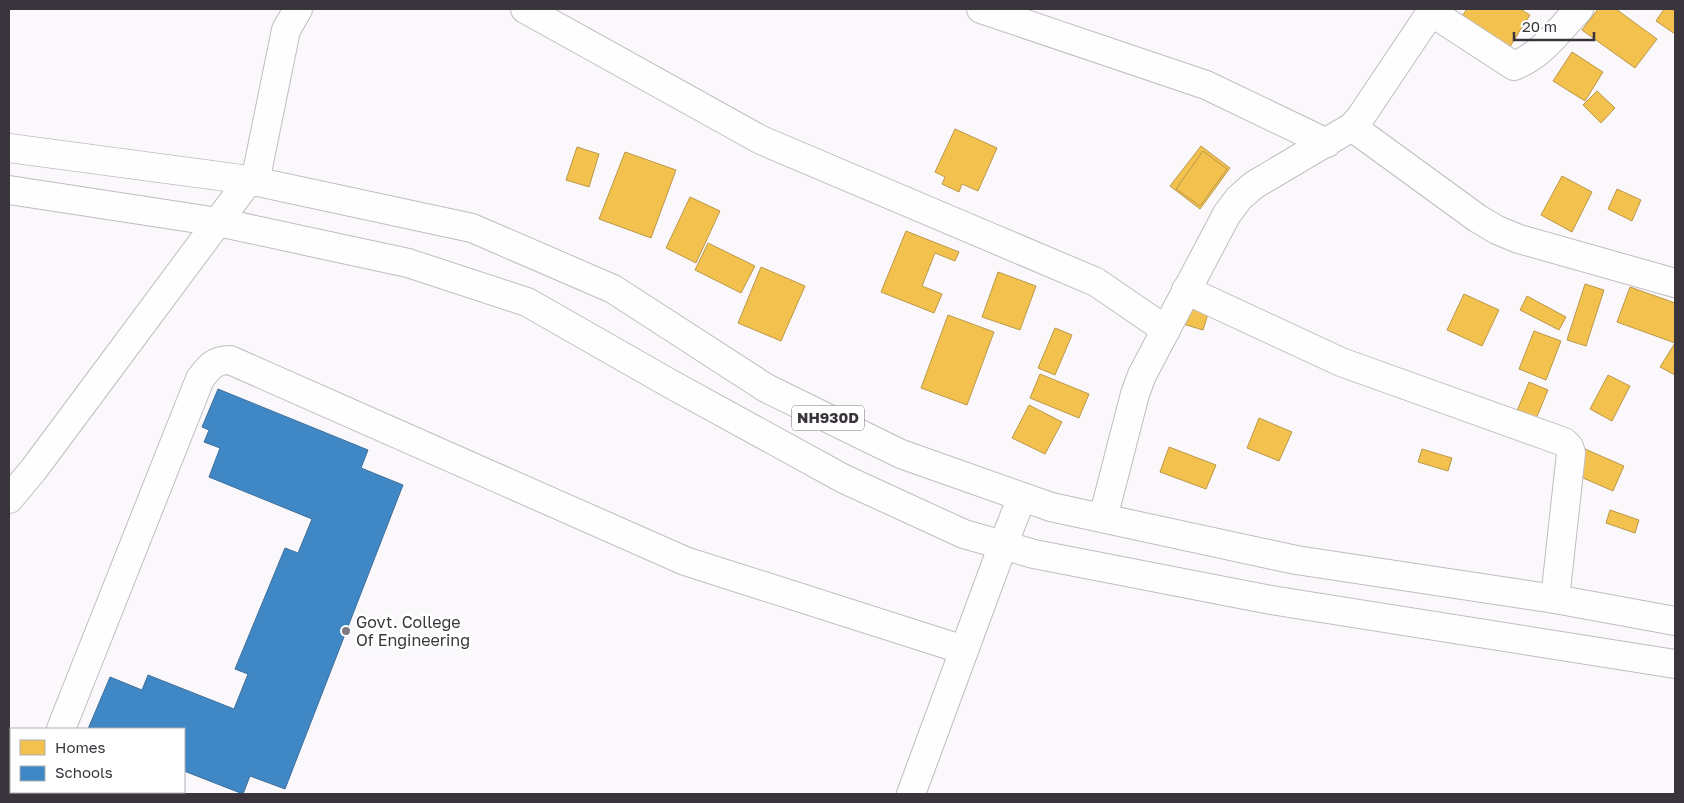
<svg xmlns="http://www.w3.org/2000/svg" width="1684" height="803" font-family="'Golos Text',sans-serif">
	<style>
		.homes { fill: #f2c14e; stroke: #bb9749 }
		.schools { fill: #3f88c5; stroke: #3e6f9c }
		.lines { fill: none; stroke-linecap: round; stroke-linejoin: round }
		.minor-casing { stroke: #c0bcc1; stroke-width: 30 }
		.highway-casing { stroke: #c0bcc1; stroke-width: 30 }
		.minor { stroke: #fefeff; stroke-width: 28 }
		.highway { stroke: #fefeff; stroke-width: 28 }
		.poi-dot { fill: #7e797f; stroke: #fff; stroke-width: 2 }
		.labels { text-anchor: middle; stroke-width: 5; stroke-linejoin: round; paint-order: stroke }
		.shield { fill: #fff; stroke: #757176; stroke-width: 1 }
		.shield-label { font-size: 15px; font-weight: bold; fill: #3a343c }
		.poi-label { font-size: 16px; fill: #3a343c; stroke: #fff; text-anchor: start }
	</style>
	<rect width="100%" height="100%" fill="#fbf8fc"/>
	<g class="homes">
		<polygon points="1467,9 1520,9 1530,15 1506,53 1458,22"/>
		<polygon points="1598,9 1616,9 1657,39 1635,68 1582,30"/>
		<polygon points="1664,9 1675,10 1675,34 1656,21"/>
		<polygon points="1572,52 1603,72 1585,101 1553,81"/>
		<polygon points="1597,91 1615,108 1601,123 1583,105"/>
		<polygon points="955,129 997,148 978,191 962,184 959,192 942,184 945,177 935,172"/>
		<polygon points="1201,146 1230,168 1200,209 1170,186"/>
		<polygon points="577,147 599,154 589,187 566,180"/>
		<polygon points="1203,151 1227,169 1200,206 1176,189"/>
		<polygon points="625,152 676,170 651,238 599,219"/>
		<polygon points="1562,176 1592,192 1572,232 1541,215"/>
		<polygon points="1617,189 1641,200 1632,221 1608,209"/>
		<polygon points="690,197 720,211 696,263 666,248"/>
		<polygon points="906,231 959,252 955,261 935,253 922,286 942,294 934,313 881,292"/>
		<polygon points="708,243 755,266 741,293 695,270"/>
		<polygon points="761,267 805,286 781,341 738,323"/>
		<polygon points="998,272 1036,286 1020,330 982,317"/>
		<polygon points="1585,284 1604,290 1586,346 1567,340"/>
		<polygon points="1630,287 1675,303 1675,343 1617,322"/>
		<polygon points="1464,294 1499,310 1482,346 1447,330"/>
		<polygon points="1527,296 1566,317 1559,330 1520,310"/>
		<polygon points="1189,308 1208,314 1203,330 1183,324"/>
		<polygon points="948,315 994,332 967,405 921,388"/>
		<polygon points="1055,328 1072,335 1055,375 1038,368"/>
		<polygon points="1534,331 1561,341 1546,380 1519,369"/>
		<polygon points="1675,343 1675,375 1660,367"/>
		<polygon points="1040,374 1089,394 1079,418 1030,398"/>
		<polygon points="1608,375 1630,386 1612,421 1590,409"/>
		<polygon points="1529,382 1548,390 1533,426 1514,418"/>
		<polygon points="1029,405 1062,422 1045,454 1012,438"/>
		<polygon points="1259,418 1292,432 1279,461 1247,448"/>
		<polygon points="1169,447 1216,465 1206,489 1160,472"/>
		<polygon points="1422,449 1452,458 1448,471 1418,462"/>
		<polygon points="1585,449 1624,466 1613,491 1574,474"/>
		<polygon points="1610,510 1639,520 1635,533 1606,523"/>
	</g>
	<polygon class="schools" points="218,389 368,450 361,468 403,485 285,789 250,776 243,794 184,771 184,729 88,729 110,677 142,690 148,675 234,709 248,674 235,669 285,548 298,553 312,519 209,477 220,448 204,442 209,430 202,427"/>
	<g class="lines">
		<g class="minor-casing">
			<g id="minor">
				<polyline points="525,9 761,140 1096,282 1166,330"/>
				<polyline points="981,9 1206,85 1327,143"/>
				<path d="M1431 12 1514 66C1542 55 1559 30 1579 9"/>
				<polyline points="1352,127 1477,218 1497,230 1519,239 1675,283"/>
				<polyline points="255,182 286,30 298,9"/>
				<polyline points="1186,290 1341,362 1564,442 1569,447 1571,453 1555,599"/>
				<polyline points="9,499 34,469 249,180"/>
				<polyline points="1103,518 1135,394 1142,375 1227,214 1239,198 1254,185 1352,127 1360,118 1433,9"/>
				<path d="M61 729 200 379C209 367 214 360 230 360L685 561 964 650"/>
				<polyline points="35,794 36,792"/>
				<polyline points="911,794 1003,545 1022,497"/>
			</g>
		</g>
		<g class="highway-casing">
			<g id="highway">
				<polyline points="9,148 249,180 472,228 613,289 766,388 901,454 1051,507 1296,560 1555,599 1675,621"/>
				<polyline points="9,190 218,222 408,263 527,302 669,383 844,479 964,534 1034,554 1271,600 1675,664"/>
			</g>
		</g>
		<use href="#minor" class="minor"/>
		<use href="#highway" class="highway"/>
	</g>
	<circle class="poi-dot" cx="346" cy="631" r="5"/>
	<g class="labels">
		<rect class="shield" x="792" y="405.5" width="72" height="25" rx="4"/>
		<g class="shield-label">
			<text x="828" y="423">NH930D</text>
		</g>
		<g class="poi-label">
			<text x="356" y="628">Govt. College<tspan x="356" dy="18">Of Engineering</tspan></text>
		</g>
	</g>
	<rect width="1684" height="803" fill="none" stroke="#3a343c" stroke-width="20"/>
	<rect x="10" y="728" width="175" height="65" fill="#ffffff" stroke="#b0aeb1"/>
	<rect x="20" y="740" width="25" height="15" fill="#f2c14e" stroke="#b0aeb1"/>
	<text x="55" y="753" font-size="15" fill="#3a343c">Homes</text>
	<rect x="20" y="766" width="25" height="15" fill="#3f88c5" stroke="#b0aeb1"/>
	<text x="55" y="778" font-size="15" fill="#3a343c">Schools</text>
	<path d="M1514 32v8h80v-8" fill="none" stroke="#3a343c" stroke-width="2.5"/>
	<text x="1522" y="32" font-size="15" fill="#3a343c" stroke="#ffffff" stroke-width="4" paint-order="stroke">20 m</text>
</svg>
